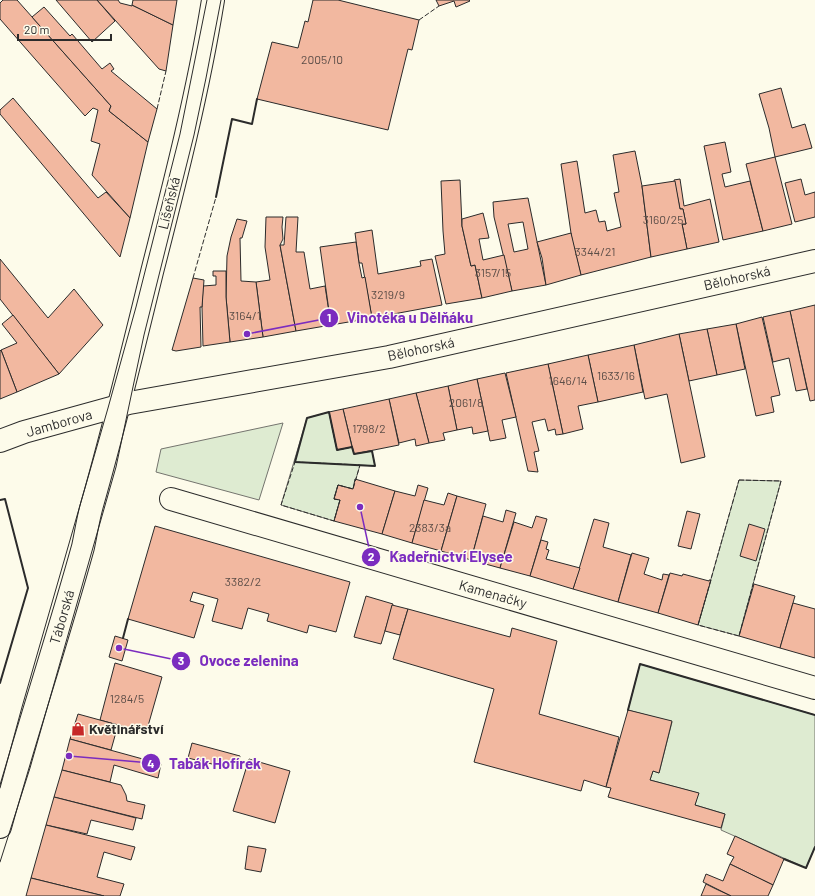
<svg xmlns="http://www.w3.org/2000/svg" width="815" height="896" font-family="Barlow,sans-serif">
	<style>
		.green { fill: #deebd1; stroke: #74746e }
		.building { fill: #f2b8a0; stroke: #2b2b2b; fill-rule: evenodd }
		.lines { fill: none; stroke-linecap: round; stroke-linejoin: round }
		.street-casing { stroke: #2b2b2b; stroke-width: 24 }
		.secondary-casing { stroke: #2b2b2b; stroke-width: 24 }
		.street { stroke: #fdfbea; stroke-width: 22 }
		.secondary { stroke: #fdfbea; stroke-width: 22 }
		.tram { stroke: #2b2b2b; stroke-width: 1 }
		.fence { stroke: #2b2b2b; stroke-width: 1; stroke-dasharray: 5 2; stroke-linecap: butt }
		.wall { stroke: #2b2b2b; stroke-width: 2 }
		.labels { text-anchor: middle; stroke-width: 3; stroke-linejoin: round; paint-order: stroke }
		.number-label { font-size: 12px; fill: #5d4e48 }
		.street-label { font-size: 14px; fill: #2b2b2b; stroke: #fdfbea }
		.poi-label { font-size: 14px; font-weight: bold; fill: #2b2b2b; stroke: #fdfbea; text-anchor: start }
		.leader { fill: none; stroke: #7b2cbf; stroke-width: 1.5 }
		.callout-dot { fill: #7b2cbf; stroke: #fdfbea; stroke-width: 1.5 }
		.mark-label { font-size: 12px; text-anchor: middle; font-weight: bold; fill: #fff }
		.callout-label { font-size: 15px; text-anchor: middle; font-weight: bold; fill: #7b2cbf; stroke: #fdfbea; stroke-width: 3; stroke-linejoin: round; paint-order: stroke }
	</style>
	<rect width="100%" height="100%" fill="#fdfbea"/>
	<g class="green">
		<polygon points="329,412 337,450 352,447 354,454 372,451 375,466 360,465 353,489 338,485 334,498 340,500 334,521 281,505 307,418"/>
		<polygon points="283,423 259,500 156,472 161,449"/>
		<polygon points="739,480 781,481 739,636 698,625"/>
		<polygon points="640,664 815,715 815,847 806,868 721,830 725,814 695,805 698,793 650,780 653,771 659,773 672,722 628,710"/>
	</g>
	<g class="building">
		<polygon points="3,0 17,0 111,106 109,111 148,142 130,218 92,175 100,144 91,141 98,110 93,108 85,116 0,19 0,3"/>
		<polygon points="56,0 97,0 115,21 92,42"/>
		<polygon points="97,0 118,0 120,3 132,6 132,5 173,25 166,71 159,69"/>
		<polygon points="133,0 177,0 173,25 132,5"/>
		<polygon points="313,0 338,0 419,20 412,50 408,49 388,130 257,99 272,42 298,48 305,21 308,22"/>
		<polygon points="436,0 469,0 470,1 456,7 454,1 439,6"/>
		<polygon points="44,7 70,36 72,34 102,69 110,63 114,69 111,71 157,109 148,142 109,111 111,106 32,17"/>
		<polygon points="781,88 792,128 805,124 812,148 775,157 769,128 759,94"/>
		<polygon points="13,98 98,198 106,192 130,218 120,257 0,114 0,110"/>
		<polygon points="725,142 731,172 722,174 725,187 750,181 763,231 723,240 704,146"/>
		<polygon points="635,151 642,186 651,257 581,275 572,240 561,164 577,161 585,213 596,210 599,222 605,221 607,231 621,227 614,193 619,192 613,155"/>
		<polygon points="775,157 792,224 763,231 746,164"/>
		<polygon points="680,179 684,206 710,199 719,242 687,249 682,224 686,224 683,209 680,209 674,180"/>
		<polygon points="801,179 805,195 815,192 815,217 795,222 785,183"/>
		<polygon points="460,180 462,226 471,266 475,265 482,298 446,304 435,256 445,254 443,231 441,181"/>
		<polygon points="675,181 680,209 683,209 686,224 682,224 687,249 651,257 642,186"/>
		<path d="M528 198 546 285 512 291 494 217 493 202ZM523 222 528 249 514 252 508 224Z"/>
		<polygon points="483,213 489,238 479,239 483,260 504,255 512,291 482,298 475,265 471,266 462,226 462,219"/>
		<polygon points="266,217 283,217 282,227 283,239 280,245 296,331 263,337 256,282 270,280 265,247"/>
		<polygon points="286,217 298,217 296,252 304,252 310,289 325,286 331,325 296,331 280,245 284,245"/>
		<polygon points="237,219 247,221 242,238 240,238 241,281 256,282 263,337 230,342 226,297 227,256 231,237"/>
		<polygon points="372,230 378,274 421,266 420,261 432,259 442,305 372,318 362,263 359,263 355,233"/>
		<polygon points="571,233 581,275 546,285 542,258 537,242"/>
		<polygon points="356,242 359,263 362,278 365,277 372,318 331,325 320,247"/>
		<polygon points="0,259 48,318 74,289 103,325 59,374 0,299"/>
		<polygon points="213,271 226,271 226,297 230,342 203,346 202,307 203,286 216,285 216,276 213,276"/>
		<polygon points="193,278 204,280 202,307 200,307 201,347 176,351 172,350"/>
		<polygon points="815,305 815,400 810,401 790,311"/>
		<polygon points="790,311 807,389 796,391 789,358 773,362 763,317"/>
		<polygon points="13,315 59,374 17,392 1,350 17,343 2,324"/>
		<polygon points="762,317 780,395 771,397 774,412 756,416 736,324"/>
		<polygon points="736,324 745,369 717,375 707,329"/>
		<polygon points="707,329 717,375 689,381 679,334"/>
		<polygon points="679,334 705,457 681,463 667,394 645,399 634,345"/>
		<polygon points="634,345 643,392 598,402 588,355"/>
		<polygon points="1,350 17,392 0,399 0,351"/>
		<polygon points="588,355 598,402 578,406 583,429 563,434 548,364"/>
		<polygon points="548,364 563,434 556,435 555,429 548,431 545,419 532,422 539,451 534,452 538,472 528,471 506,373"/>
		<polygon points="505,373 516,417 502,420 506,438 490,441 477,379"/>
		<polygon points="477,379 488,431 473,434 472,427 457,430 448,386"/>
		<polygon points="448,386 457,430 443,433 445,440 429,443 416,393"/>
		<polygon points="416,393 429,443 416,446 415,439 399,443 389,399"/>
		<polygon points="389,399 399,445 354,454 343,409"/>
		<polygon points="343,409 352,447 337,450 329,412"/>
		<polygon points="355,479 395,491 382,534 334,521 340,500 334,499 338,485 353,489"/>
		<polygon points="418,485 428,488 412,543 382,534 395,491 415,496"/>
		<polygon points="448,493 457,496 441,551 412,543 424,500 444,505"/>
		<polygon points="457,496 486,504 471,560 441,551"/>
		<polygon points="506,510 516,513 500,568 471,560 483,516 503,522"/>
		<polygon points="687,511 700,514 691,549 678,546"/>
		<polygon points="536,516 547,519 530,576 500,568 514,522 532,528"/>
		<polygon points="594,519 609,523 603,547 631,555 618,602 573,589"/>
		<polygon points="749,524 765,529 756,561 740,556"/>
		<polygon points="155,526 350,582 336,632 309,625 307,633 267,621 269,614 248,608 242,629 212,621 218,599 193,592 190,601 204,605 194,638 128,619"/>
		<polygon points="541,540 548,542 546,549 549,550 546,559 580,568 573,589 530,576"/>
		<polygon points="632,553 649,558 644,574 662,580 663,574 669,575 658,613 618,602"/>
		<polygon points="670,573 682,576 683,574 709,581 709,580 711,580 698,625 658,613"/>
		<polygon points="754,584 795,596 780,648 739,636"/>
		<polygon points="366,596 393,604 381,644 354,637"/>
		<polygon points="793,603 815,609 815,658 780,648"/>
		<polygon points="392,605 408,609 400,635 385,631"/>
		<polygon points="408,609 510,637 512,628 557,641 539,714 619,737 606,787 584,780 581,791 474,762 494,689 393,659"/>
		<polygon points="115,636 128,640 122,661 109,657"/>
		<polygon points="115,663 162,677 146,733 100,720"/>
		<polygon points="628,710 672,721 659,773 653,771 650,780 699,793 695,805 725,814 721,828 608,797 611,788 606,787"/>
		<polygon points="78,714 118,725 111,750 70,739"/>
		<polygon points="70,739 161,764 158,778 114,765 110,782 62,770"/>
		<polygon points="192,743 240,756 238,765 221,761 220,766 188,758"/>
		<polygon points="249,759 290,771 275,823 233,811"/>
		<polygon points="62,770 121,785 126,795 127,801 145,805 142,819 54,797"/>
		<polygon points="54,797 136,818 133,830 91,820 87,834 46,825"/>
		<polygon points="46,825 135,847 131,860 104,852 97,877 124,884 120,896 104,896 31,878"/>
		<polygon points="735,836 784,859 773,885 730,864 734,857 727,854"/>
		<polygon points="248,846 266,849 261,872 245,869"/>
		<polygon points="730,864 773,885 768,896 731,896 703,882 706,874 723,881"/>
		<polygon points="31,878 104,896 26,896"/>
		<polygon points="706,884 716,889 731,896 701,896"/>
	</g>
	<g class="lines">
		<g class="street-casing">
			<g id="street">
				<polyline points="0,441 24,432 129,403 389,357 815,261"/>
				<polyline points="171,499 815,688"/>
			</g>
		</g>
		<g class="secondary-casing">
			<path id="secondary" d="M0 827C26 733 57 641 83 547 86 533 88 519 92 505 114 428 133 350 152 272 175 182 198 92 213 0"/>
		</g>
		<use href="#street" class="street"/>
		<use href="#secondary" class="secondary"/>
		<g class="tram">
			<polyline points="0,788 22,707 108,408 136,307 180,134 207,0"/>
			<polyline points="0,862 30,768 116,467 144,335 194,135 206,78 221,0"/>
		</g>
		<g class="fence">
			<polyline points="419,20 439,6"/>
			<polyline points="157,109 166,71"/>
			<polyline points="193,278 216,197"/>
			<polygon points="295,462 360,465 353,489 338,485 334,499 340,500 334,521 281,505"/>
			<polygon points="739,480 781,481 739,636 698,625"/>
		</g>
		<g class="wall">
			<polyline points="216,197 232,119 252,124 257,99"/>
			<polygon points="329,412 337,450 352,447 354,454 372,451 375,466 295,462 307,418"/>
			<polyline points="0,500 5,499 28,588 0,683"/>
			<polyline points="123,638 128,619"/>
			<polyline points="628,710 640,664 815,715"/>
			<polyline points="784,859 806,868 815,847"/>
		</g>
	</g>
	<defs>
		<g id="shop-bare" transform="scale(1.08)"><path d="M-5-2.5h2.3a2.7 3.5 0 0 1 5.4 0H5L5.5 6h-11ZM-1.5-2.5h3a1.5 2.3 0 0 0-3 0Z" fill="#c62828" stroke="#fdfbea" stroke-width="2.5" paint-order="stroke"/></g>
	</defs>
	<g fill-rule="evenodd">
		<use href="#shop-bare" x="78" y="729"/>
	</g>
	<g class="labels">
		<g class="number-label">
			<text x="322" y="64">2005/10</text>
			<text x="663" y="224">3160/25</text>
			<text x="595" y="256">3344/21</text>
			<text x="493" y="277">3157/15</text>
			<text x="388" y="299">3219/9</text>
			<text x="245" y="320">3164/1</text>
			<text x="616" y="380">1633/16</text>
			<text x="568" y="385">1646/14</text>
			<text x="466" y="407">2061/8</text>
			<text x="369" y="433">1798/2</text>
			<text x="430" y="532">2383/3a</text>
			<text x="243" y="586">3382/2</text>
			<text x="127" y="703">1284/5</text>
		</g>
		<g class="street-label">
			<text transform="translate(169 203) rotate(-76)" y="5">Líšeňská</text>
			<text transform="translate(737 278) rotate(-13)" y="5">Bělohorská</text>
			<text transform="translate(421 349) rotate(-12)" y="5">Bělohorská</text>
			<text transform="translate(59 423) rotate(-16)" y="5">Jamborova</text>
			<text transform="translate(493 594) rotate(16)" y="5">Kamenačky</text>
			<text transform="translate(62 617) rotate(-74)" y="5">Táborská</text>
		</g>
		<g class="poi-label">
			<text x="89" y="734">Květinářství</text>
		</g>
	</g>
	<path class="leader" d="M247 334L329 318M360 507L371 557M119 648L181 661M69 756L151 763"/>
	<g class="callout-dot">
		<circle cx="247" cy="334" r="4"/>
		<circle cx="360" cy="507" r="4"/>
		<circle cx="119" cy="648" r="4"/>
		<circle cx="69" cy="756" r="4"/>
		<circle cx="329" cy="318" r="10"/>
		<circle cx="371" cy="557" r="10"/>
		<circle cx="181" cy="661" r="10"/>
		<circle cx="151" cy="763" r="10"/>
	</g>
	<g class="mark-label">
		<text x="329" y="322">1</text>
		<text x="371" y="561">2</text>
		<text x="181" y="665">3</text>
		<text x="151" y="768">4</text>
	</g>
	<g class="callout-label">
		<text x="410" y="323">Vinotéka u Dělňáku</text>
		<text x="451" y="562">Kadeřnictví Elysee</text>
		<text x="249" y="666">Ovoce zelenina</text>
		<text x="215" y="769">Tabák Hofírek</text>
	</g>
	<path d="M18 34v6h93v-6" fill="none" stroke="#2b2b2b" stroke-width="2"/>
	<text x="24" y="34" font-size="12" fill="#2b2b2b" stroke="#fdfbea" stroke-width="3" paint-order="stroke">20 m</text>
</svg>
